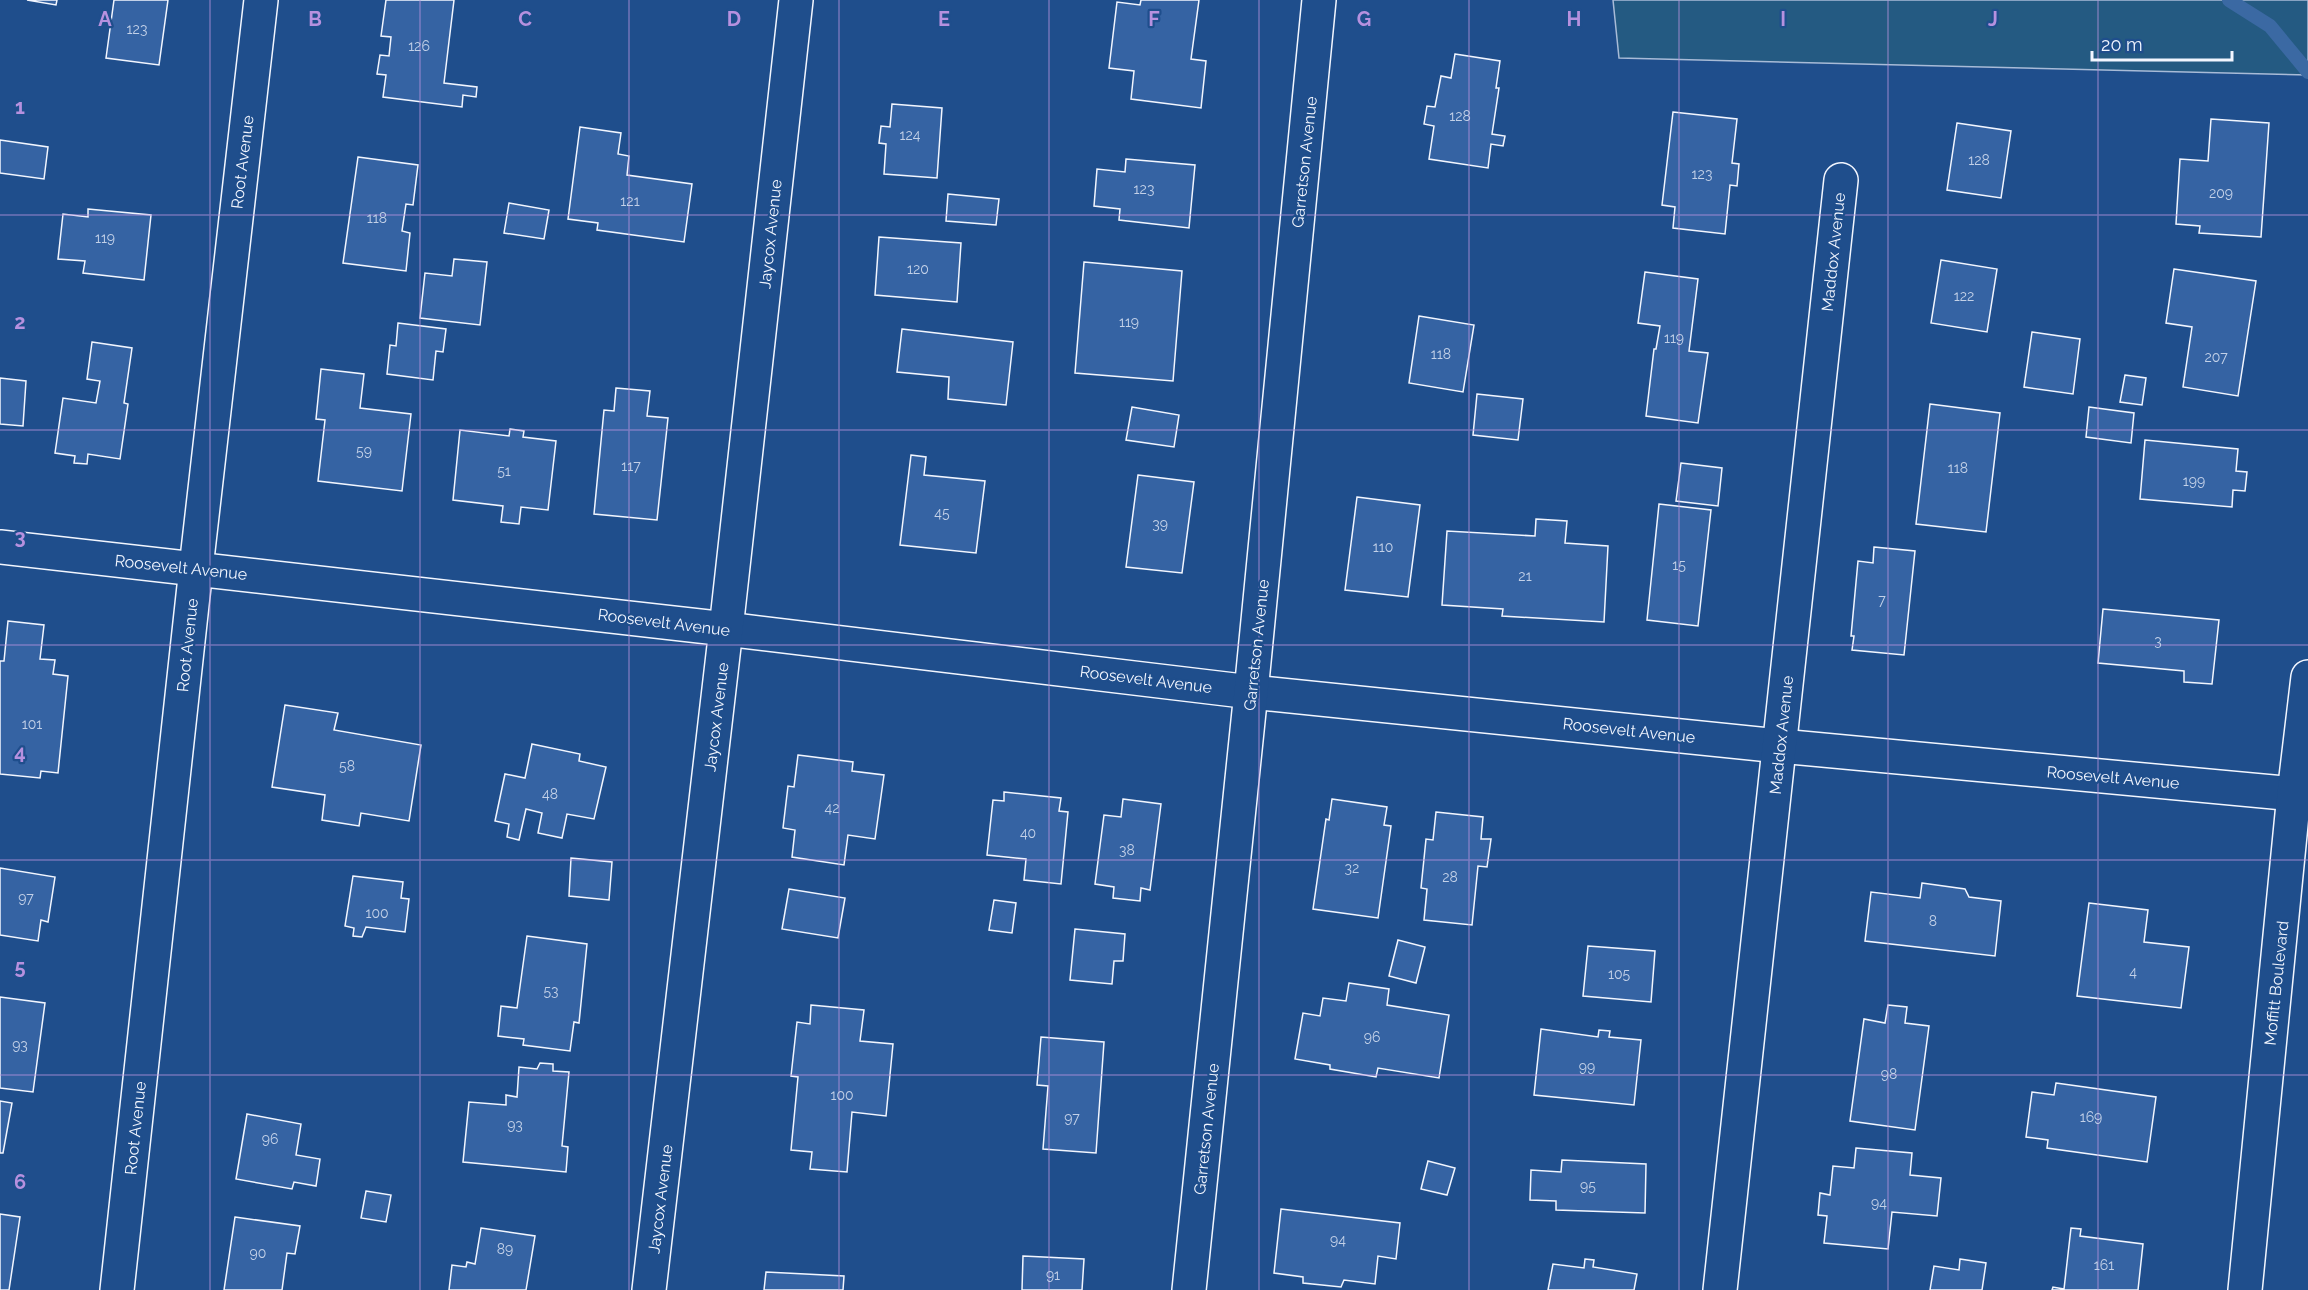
<svg xmlns="http://www.w3.org/2000/svg" width="2308" height="1290" font-family="Raleway,sans-serif">
	<style>
		.green { fill: #245a82; stroke: #a8bbd7; stroke-width: 1.5 }
		.lines { fill: none; stroke-linecap: round; stroke-linejoin: round }
		.stream { stroke: #3b69a3; stroke-width: 14 }
		.building { fill: #3563a3; stroke: #f2f6ff; stroke-width: 1.5 }
		.minor-casing { stroke: #f2f6ff; stroke-width: 36 }
		.minor { stroke: #1f4e8c; stroke-width: 33 }
		.grid { fill: none; stroke: #b691df; stroke-width: 1.5; stroke-opacity: 0.55 }
		.labels { text-anchor: middle; stroke-width: 4.5; stroke-linejoin: round; paint-order: stroke }
		.number-label { font-size: 14px; fill: #c3d1e8 }
		.street-label { font-size: 16px; fill: #f2f6ff; stroke: #1f4e8c }
		.grid-label { font-size: 20px; text-anchor: middle; font-weight: bold; fill: #b691df; stroke: #1f4e8c; stroke-width: 4.5; stroke-linejoin: round; paint-order: stroke }
	</style>
	<rect width="100%" height="100%" fill="#1f4e8c"/>
	<polygon class="green" points="1613,0 2308,0 2308,75 1619,58"/>
	<g class="lines">
		<polyline class="stream" points="2229,0 2270,26 2308,72"/>
	</g>
	<g class="building">
		<polygon points="27,0 57,0 56,5"/>
		<polygon points="114,0 168,0 159,65 106,58"/>
		<polygon points="386,0 454,0 444,83 477,87 476,97 463,95 462,107 383,97 386,75 377,74 380,55 389,56 391,37 381,36"/>
		<polygon points="1141,0 1199,0 1191,59 1206,61 1201,108 1131,99 1134,71 1109,68 1117,2 1140,5"/>
		<polygon points="1455,54 1500,61 1496,88 1499,88 1492,134 1505,136 1503,146 1491,144 1488,168 1429,159 1434,126 1424,124 1427,106 1435,107 1441,76 1451,78"/>
		<polygon points="892,104 942,108 937,178 884,174 886,144 879,143 881,126 890,127"/>
		<polygon points="1673,112 1737,119 1732,163 1739,164 1737,186 1730,185 1725,234 1673,228 1675,207 1662,205"/>
		<polygon points="2211,119 2269,123 2261,237 2199,233 2200,226 2176,224 2180,159 2208,161"/>
		<polygon points="1957,123 2011,131 2001,198 1947,190"/>
		<polygon points="580,127 621,133 618,154 629,156 627,175 692,184 684,242 597,230 598,223 568,219"/>
		<polygon points="0,140 48,147 44,179 0,173"/>
		<polygon points="358,157 418,165 413,205 406,204 402,231 410,233 406,271 343,263"/>
		<polygon points="1126,159 1195,165 1189,228 1119,220 1120,209 1094,206 1097,169 1125,172"/>
		<polygon points="948,194 999,199 996,225 946,221"/>
		<polygon points="509,203 549,210 544,239 504,233"/>
		<polygon points="88,209 151,215 144,280 83,273 85,261 58,259 63,214 88,217"/>
		<polygon points="879,237 961,243 957,302 875,295"/>
		<polygon points="454,259 487,262 480,325 420,318 425,273 452,276"/>
		<polygon points="1941,260 1997,269 1987,332 1931,323"/>
		<polygon points="1084,262 1182,271 1173,381 1075,373"/>
		<polygon points="2174,269 2256,281 2238,396 2183,387 2192,327 2166,323"/>
		<polygon points="1645,272 1698,279 1689,351 1708,353 1698,423 1646,416 1654,349 1656,349 1660,326 1638,323"/>
		<polygon points="1419,316 1474,325 1463,392 1409,383"/>
		<polygon points="398,323 446,329 443,352 436,351 433,380 387,374 390,345 396,346"/>
		<polygon points="902,329 1013,342 1006,405 948,399 949,377 897,372"/>
		<polygon points="2032,332 2080,339 2073,394 2024,387"/>
		<polygon points="92,342 132,348 124,403 128,404 120,459 88,454 87,464 74,463 75,456 55,453 63,398 96,403 100,381 87,379"/>
		<polygon points="321,369 364,374 360,408 411,414 402,491 318,481 325,420 316,419"/>
		<polygon points="2125,375 2146,378 2142,405 2120,402"/>
		<polygon points="0,378 26,381 23,426 0,424"/>
		<polygon points="616,388 650,391 647,416 668,418 657,520 594,514 604,410 614,411"/>
		<polygon points="1477,394 1523,399 1518,440 1473,435"/>
		<polygon points="1930,404 2000,413 1986,532 1916,524"/>
		<polygon points="1132,407 1179,415 1174,447 1126,440"/>
		<polygon points="2089,407 2134,413 2131,443 2086,437"/>
		<polygon points="510,429 524,431 523,437 556,441 548,510 521,507 519,524 501,522 503,506 453,500 460,430 509,436"/>
		<polygon points="2145,440 2238,449 2236,471 2247,472 2245,491 2233,490 2232,507 2140,499"/>
		<polygon points="911,455 926,457 924,475 985,481 976,553 900,545"/>
		<polygon points="1681,463 1722,468 1718,506 1676,501"/>
		<polygon points="1138,475 1194,482 1182,573 1126,567"/>
		<polygon points="1357,497 1420,505 1408,597 1345,590"/>
		<polygon points="1659,504 1711,510 1698,626 1647,620"/>
		<polygon points="1536,519 1567,521 1565,543 1608,546 1604,622 1502,616 1503,609 1442,605 1447,531 1535,536"/>
		<polygon points="1874,547 1915,551 1904,655 1852,650 1854,636 1851,636 1858,561 1873,563"/>
		<polygon points="2103,609 2219,620 2212,684 2184,682 2184,671 2098,663"/>
		<polygon points="8,621 44,625 40,659 55,660 53,674 68,676 58,773 41,771 40,778 0,774 0,661 4,661"/>
		<polygon points="285,705 338,713 334,730 421,745 409,821 361,813 359,826 322,820 325,795 272,787"/>
		<polygon points="532,744 580,754 579,761 606,767 594,819 567,814 562,838 538,833 542,813 526,809 519,840 507,837 509,824 495,821 505,774 525,778"/>
		<polygon points="798,755 853,762 852,771 884,775 875,839 848,835 844,865 792,857 795,830 783,828 788,786 794,787"/>
		<polygon points="1004,792 1061,798 1059,811 1068,812 1061,884 1024,880 1026,859 987,855 993,800 1004,801"/>
		<polygon points="1123,799 1161,804 1150,890 1141,888 1140,901 1113,898 1114,887 1095,884 1104,815 1121,817"/>
		<polygon points="1332,799 1387,807 1384,825 1391,826 1378,918 1313,909 1326,819 1329,820"/>
		<polygon points="1436,812 1483,817 1481,839 1491,839 1487,867 1478,866 1472,925 1424,920 1427,889 1421,888 1426,839 1433,840"/>
		<polygon points="571,858 612,862 609,900 569,896"/>
		<polygon points="0,868 55,877 48,922 41,920 38,941 0,935"/>
		<polygon points="353,876 403,882 401,898 409,899 405,932 366,927 362,937 353,936 354,928 345,926"/>
		<polygon points="1922,883 1965,889 1969,897 2001,901 1995,956 1865,941 1871,892 1920,898"/>
		<polygon points="789,889 845,898 838,938 782,929"/>
		<polygon points="994,900 1016,903 1012,933 989,930"/>
		<polygon points="2089,903 2148,910 2144,942 2189,947 2181,1008 2077,996"/>
		<polygon points="1075,929 1125,934 1123,961 1114,961 1112,984 1070,980"/>
		<polygon points="527,936 587,944 579,1023 574,1022 570,1051 523,1045 524,1039 498,1036 501,1006 517,1008"/>
		<polygon points="1398,940 1425,947 1416,983 1389,976"/>
		<polygon points="1588,946 1655,951 1651,1002 1583,996"/>
		<polygon points="1349,983 1389,989 1387,1005 1449,1015 1439,1078 1378,1068 1376,1077 1330,1069 1330,1065 1295,1059 1303,1013 1320,1016 1323,998 1346,1001"/>
		<polygon points="0,997 45,1003 33,1092 0,1088"/>
		<polygon points="811,1005 864,1010 860,1041 893,1044 886,1116 852,1112 847,1172 810,1169 812,1152 791,1150 798,1077 791,1076 797,1022 810,1024"/>
		<polygon points="1888,1005 1907,1007 1905,1023 1929,1026 1915,1130 1850,1121 1864,1019 1885,1023"/>
		<polygon points="1541,1029 1598,1037 1599,1030 1610,1031 1609,1037 1641,1040 1634,1105 1534,1095"/>
		<polygon points="1041,1037 1104,1042 1096,1153 1043,1149 1048,1086 1037,1085"/>
		<polygon points="540,1063 553,1064 553,1071 569,1072 562,1146 568,1147 566,1172 463,1162 469,1102 506,1105 506,1095 517,1097 519,1067 537,1069"/>
		<polygon points="2056,1083 2156,1097 2147,1162 2047,1148 2048,1140 2026,1137 2032,1092 2054,1095"/>
		<polygon points="0,1101 12,1103 3,1153 0,1153"/>
		<polygon points="247,1114 301,1124 296,1155 320,1159 316,1186 294,1182 292,1189 236,1179"/>
		<polygon points="1856,1148 1912,1153 1910,1175 1941,1178 1937,1216 1892,1212 1888,1249 1824,1243 1827,1216 1818,1215 1820,1193 1830,1195 1833,1166 1854,1168"/>
		<polygon points="1562,1160 1646,1164 1645,1213 1556,1210 1556,1201 1530,1200 1531,1170 1561,1172"/>
		<polygon points="1428,1161 1455,1168 1447,1195 1421,1189"/>
		<polygon points="366,1191 391,1195 386,1222 361,1218"/>
		<polygon points="1281,1209 1400,1223 1396,1259 1378,1256 1375,1284 1344,1280 1341,1287 1303,1283 1303,1277 1274,1273"/>
		<polygon points="0,1214 20,1217 9,1290 0,1290"/>
		<polygon points="235,1217 300,1226 295,1254 287,1253 282,1290 224,1290"/>
		<polygon points="481,1228 535,1236 526,1290 449,1290 452,1265 466,1267 467,1262 475,1264"/>
		<polygon points="2071,1228 2081,1229 2080,1236 2143,1244 2138,1290 2052,1290 2053,1287 2064,1289"/>
		<polygon points="1023,1256 1084,1259 1082,1290 1022,1290"/>
		<polygon points="1585,1259 1594,1260 1593,1267 1637,1274 1634,1290 1548,1290 1553,1264 1584,1268"/>
		<polygon points="1960,1259 1986,1263 1982,1290 1930,1290 1934,1266 1959,1270"/>
		<polygon points="766,1272 844,1276 843,1290 764,1290"/>
	</g>
	<g class="lines">
		<g class="minor-casing">
			<g id="minor">
				<polyline points="0,547 726,629 1251,692 1780,746 2294,794"/>
				<polyline points="117,1290 196,568 261,0"/>
				<polyline points="649,1290 726,629 796,0"/>
				<polyline points="1189,1290 1251,692 1319,0"/>
				<polyline points="1720,1290 1841,180"/>
				<polyline points="2245,1290 2294,794 2308,677"/>
			</g>
		</g>
		<use href="#minor" class="minor"/>
	</g>
	<path class="grid" d="M210 0V1290M420 0V1290M629 0V1290M839 0V1290M1049 0V1290M1259 0V1290M1469 0V1290M1679 0V1290M1888 0V1290M2098 0V1290M0 215H2308M0 430H2308M0 645H2308M0 860H2308M0 1075H2308"/>
	<g class="labels">
		<g class="number-label">
			<text x="137" y="34">123</text>
			<text x="419" y="51">126</text>
			<text x="1460" y="121">128</text>
			<text x="910" y="140">124</text>
			<text x="1979" y="165">128</text>
			<text x="1702" y="179">123</text>
			<text x="1144" y="194">123</text>
			<text x="2221" y="198">209</text>
			<text x="630" y="206">121</text>
			<text x="377" y="223">118</text>
			<text x="105" y="243">119</text>
			<text x="918" y="274">120</text>
			<text x="1964" y="301">122</text>
			<text x="1129" y="327">119</text>
			<text x="1674" y="343">119</text>
			<text x="1441" y="359">118</text>
			<text x="2216" y="362">207</text>
			<text x="364" y="456">59</text>
			<text x="631" y="471">117</text>
			<text x="1958" y="473">118</text>
			<text x="504" y="476">51</text>
			<text x="2194" y="486">199</text>
			<text x="942" y="518">45</text>
			<text x="1160" y="529">39</text>
			<text x="1383" y="552">110</text>
			<text x="1679" y="570">15</text>
			<text x="1525" y="581">21</text>
			<text x="1882" y="605">7</text>
			<text x="2158" y="646">3</text>
			<text x="32" y="729">101</text>
			<text x="347" y="771">58</text>
			<text x="550" y="799">48</text>
			<text x="832" y="813">42</text>
			<text x="1028" y="838">40</text>
			<text x="1127" y="855">38</text>
			<text x="1352" y="873">32</text>
			<text x="1450" y="882">28</text>
			<text x="26" y="903">97</text>
			<text x="377" y="918">100</text>
			<text x="1933" y="926">8</text>
			<text x="2133" y="977">4</text>
			<text x="1619" y="979">105</text>
			<text x="551" y="996">53</text>
			<text x="1372" y="1042">96</text>
			<text x="20" y="1050">93</text>
			<text x="1587" y="1072">99</text>
			<text x="1889" y="1079">98</text>
			<text x="842" y="1100">100</text>
			<text x="2091" y="1122">169</text>
			<text x="1072" y="1123">97</text>
			<text x="515" y="1130">93</text>
			<text x="270" y="1144">96</text>
			<text x="1588" y="1191">95</text>
			<text x="1879" y="1208">94</text>
			<text x="1338" y="1245">94</text>
			<text x="505" y="1254">89</text>
			<text x="258" y="1258">90</text>
			<text x="2104" y="1270">161</text>
			<text x="1053" y="1280">91</text>
		</g>
		<g class="street-label">
			<text transform="translate(242 162) rotate(-83)" y="6">Root Avenue</text>
			<text transform="translate(1304 162) rotate(-84)" y="6">Garretson Avenue</text>
			<text transform="translate(770 234) rotate(-84)" y="6">Jaycox Avenue</text>
			<text transform="translate(1833 252) rotate(-84)" y="6">Maddox Avenue</text>
			<text transform="translate(181 567) rotate(6)" y="6">Roosevelt Avenue</text>
			<text transform="translate(664 622) rotate(7)" y="6">Roosevelt Avenue</text>
			<text transform="translate(187 645) rotate(-84)" y="6">Root Avenue</text>
			<text transform="translate(1256 645) rotate(-84)" y="6">Garretson Avenue</text>
			<text transform="translate(1146 679) rotate(7)" y="6">Roosevelt Avenue</text>
			<text transform="translate(716 717) rotate(-83)" y="6">Jaycox Avenue</text>
			<text transform="translate(1629 730) rotate(6)" y="6">Roosevelt Avenue</text>
			<text transform="translate(1781 735) rotate(-84)" y="6">Maddox Avenue</text>
			<text transform="translate(2113 777) rotate(5)" y="6">Roosevelt Avenue</text>
			<text transform="translate(2276 983) rotate(-84)" y="6">Moffitt Boulevard</text>
			<text transform="translate(135 1128) rotate(-84)" y="6">Root Avenue</text>
			<text transform="translate(1206 1129) rotate(-84)" y="6">Garretson Avenue</text>
			<text transform="translate(660 1199) rotate(-83)" y="6">Jaycox Avenue</text>
		</g>
	</g>
	<g class="grid-label">
		<text x="105" y="26">A</text>
		<text x="315" y="26">B</text>
		<text x="525" y="26">C</text>
		<text x="734" y="26">D</text>
		<text x="944" y="26">E</text>
		<text x="1154" y="26">F</text>
		<text x="1364" y="26">G</text>
		<text x="1574" y="26">H</text>
		<text x="1783" y="26">I</text>
		<text x="1993" y="26">J</text>
		<text x="20" y="114">1</text>
		<text x="20" y="329">2</text>
		<text x="20" y="544">3</text>
		<text x="20" y="759">4</text>
		<text x="20" y="974">5</text>
		<text x="20" y="1189">6</text>
	</g>
	<path d="M2092 51v9h140v-9" fill="none" stroke="#f2f6ff" stroke-width="3"/>
	<text x="2101" y="51" font-size="18" fill="#f2f6ff" stroke="#1f4e8c" stroke-width="4.5" paint-order="stroke">20 m</text>
</svg>
